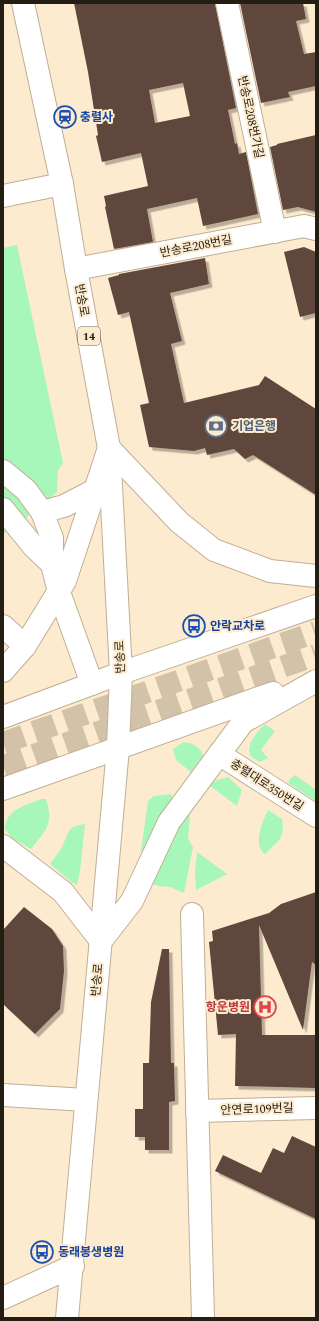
<svg xmlns="http://www.w3.org/2000/svg" width="319" height="1321" font-family="Spectral,'Noto Sans KR',serif">
	<style>
		.green { fill: #a7f6ba }
		.building { fill: #61463c; fill-rule: evenodd; filter: url(#shadow) }
		.lines { fill: none; stroke-linecap: round; stroke-linejoin: round }
		.major-tunnel { stroke: #d2c2a9; stroke-width: 22; stroke-dasharray: 22 11; stroke-linecap: butt }
		.minor-casing { stroke: #c0af95; stroke-width: 24 }
		.major-casing { stroke: #c0af95; stroke-width: 24 }
		.minor { stroke: #fff; stroke-width: 22 }
		.major { stroke: #fff; stroke-width: 22 }
		.labels { text-anchor: middle; stroke-width: 4; stroke-linejoin: round; paint-order: stroke }
		.shield { fill: #fdebcf; stroke: #655b4b; stroke-width: 1 }
		.shield-label { font-size: 11px; font-weight: bold; fill: #241d13 }
		.transit-label { font-size: 12px; font-weight: bold; fill: #164399; stroke: #fdebcf; text-anchor: start }
		.street-label { font-size: 12px; fill: #241d13; stroke: #fdebcf }
		.service-label { font-size: 12px; font-weight: bold; fill: #4e5e75; stroke: #fdebcf; text-anchor: start }
		.health-label { font-size: 12px; font-weight: bold; fill: #be3a42; stroke: #fdebcf; text-anchor: end }
	</style>
	<defs>
		<filter id="shadow"><feDropShadow dx="3.5" dy="3.5" stdDeviation="0" flood-color="#0004"/></filter>
	</defs>
	<rect width="100%" height="100%" fill="#fdebcf"/>
	<g class="green">
		<polygon points="17,245 63,463 58,470 57,492 14,528 3,534 3,248"/>
		<path d="M265 724 275 731 261 750 268 758 260 762C258 761 254 759 252 757 243 747 258 731 265 724Z"/>
		<path d="M184 742C193 743 201 747 203 756L191 772 176 760 173 749Z"/>
		<polygon points="295,775 316,790 316,801 288,783 290,779"/>
		<polygon points="228,777 242,790 237,806 209,785 217,780"/>
		<polygon points="171,794 173,798 144,854 141,851 148,801 154,796"/>
		<path d="M41 799H46C54 825 46 830 31 849L12 838 5 829C6 809 25 806 41 799Z"/>
		<path d="M268 810 282 819C286 838 277 842 265 854 252 845 263 821 268 810Z"/>
		<polygon points="190,814 188,839 193,847 184,893 170,887 159,886 153,884 154,878 174,835"/>
		<path d="M85 824 80 871 77 885 73 883 50 864C54 858 60 852 63 845 70 830 67 827 85 824Z"/>
		<polygon points="197,852 227,874 196,890 195,873"/>
	</g>
	<g class="building">
		<path d="M74 3H215L236 108 228 110 235 144 237 143 239 154 246 152 258 214 203 226 197 198 147 209 153 242 114 249 105 207 106 206 104 196 148 186 141 153 102 162 96 136 98 135 88 72ZM183 83 190 116 155 123 149 90Z"/>
		<polygon points="240,3 303,3 306,19 296,21 304,54 316,52 316,86 288,92 290,97 261,103"/>
		<polygon points="316,135 316,212 298,207 283,210 270,147 277,145 277,144"/>
		<polygon points="304,247 316,252 316,313 300,317 284,252"/>
		<polygon points="205,258 209,284 170,293 182,341 171,344 184,403 259,385 265,376 316,409 316,495 253,455 245,459 234,449 207,455 205,448 194,451 149,447 140,405 149,403 129,312 118,315 108,278 119,275 119,274"/>
		<polygon points="316,892 316,965 312,962 303,1030 259,925 262,1035 316,1035 316,1088 235,1086 236,1034 218,1035 209,942 213,941 212,931 269,913 281,904"/>
		<polygon points="24,907 52,929 63,946 64,971 60,1009 35,1034 3,1004 3,930"/>
		<polygon points="162,949 169,949 171,1063 174,1063 175,1101 169,1102 169,1150 145,1150 145,1137 135,1137 135,1109 143,1109 143,1063 149,1063 151,1002"/>
		<polygon points="292,1136 316,1147 316,1219 215,1171 223,1155 261,1173 273,1148 284,1153"/>
	</g>
	<g class="lines">
		<g class="major-tunnel">
			<polyline points="3,743 316,632"/>
			<polyline points="3,766 316,655"/>
		</g>
		<g class="minor-casing">
			<g id="minor">
				<polyline points="227,3 275,232"/>
				<polyline points="3,196 62,184"/>
				<polyline points="76,269 304,226 316,229"/>
				<polyline points="3,471 26,490 42,512 64,506 95,490"/>
				<polyline points="3,509 34,547 52,564"/>
				<polyline points="42,512 52,538 52,564 59,592 92,684"/>
				<polyline points="3,626 25,646"/>
				<polyline points="219,754 316,816"/>
				<polyline points="192,914 203,1318"/>
				<polyline points="3,1095 86,1100"/>
				<polyline points="197,1111 316,1108"/>
				<polyline points="3,1298 73,1266"/>
			</g>
		</g>
		<g class="major-casing">
			<g id="major">
				<polyline points="23,3 62,184 76,269 109,448 121,673 118,748 67,1318"/>
				<polyline points="3,671 25,646 65,581 109,448 179,522 214,550 270,571 316,576"/>
				<polyline points="3,717 121,673 316,606"/>
				<polyline points="3,789 273,693"/>
				<polyline points="3,846 63,892 101,941 132,901 169,822 243,722 316,681"/>
			</g>
		</g>
		<use href="#minor" class="minor"/>
		<use href="#major" class="major"/>
	</g>
	<defs>
		<g id="station-ring" transform="scale(1.15)"><circle r="9.5" fill="#fdebcf" stroke="#1a4fb4" stroke-width="1.5"/><path d="M-3-6H3Q5-6 5-4V2Q5 4 3 4L4.5 6H3L1.5 4h-3L-3 6H-4.5L-3 4Q-5 4-5 2V-4Q-5-6-3-6ZM-3.5-4v3h7v-3ZM-3.5 1v1.5H-2V1ZM2 1v1.5H3.5V1Z" fill="#1a4fb4"/></g>
		<g id="bank-ring" transform="scale(1.15)"><circle r="9.5" fill="#fdebcf" stroke="#5c6f8a" stroke-width="1.5"/><path d="M-6-4H6V4H-6ZM0-2.3a2.3 2.3 0 1 0 0 4.6a2.3 2.3 0 1 0 0-4.6Z" fill="#5c6f8a"/></g>
		<g id="bus-ring" transform="scale(1.15)"><circle r="9.5" fill="#fdebcf" stroke="#1a4fb4" stroke-width="1.5"/><path d="M-5-6H5V4H4V6H2V4H-2V6H-4V4H-5ZM-3.5-4V0h7V-4ZM-3.5 1.2v1.5H-2V1.2ZM2 1.2v1.5H3.5V1.2Z" fill="#1a4fb4"/></g>
		<g id="hospital-ring" transform="scale(1.15)"><circle r="9.5" fill="#fdebcf" stroke="#e0444e" stroke-width="1.5"/><path d="M-5-5h3v3.5h4V-5h3V5h-3V1.5h-4V5h-3Z" fill="#e0444e"/></g>
	</defs>
	<g fill-rule="evenodd">
		<use href="#station-ring" x="65" y="117"/>
		<use href="#bank-ring" x="216" y="426"/>
		<use href="#bus-ring" x="194" y="626"/>
		<use href="#hospital-ring" x="265" y="1007"/>
		<use href="#bus-ring" x="42" y="1252"/>
	</g>
	<g class="labels">
		<rect class="shield" x="78" y="327" width="22" height="18" rx="3"/>
		<g class="shield-label">
			<text x="89" y="340">14</text>
		</g>
		<g class="transit-label">
			<text x="80" y="121">충렬사</text>
			<text x="210" y="630">안락교차로</text>
			<text x="58" y="1256">동래봉생병원</text>
		</g>
		<g class="street-label">
			<text transform="translate(251 117) rotate(78)" y="4">반송로208번가길</text>
			<text transform="translate(196 246) rotate(-11)" y="4">반송로208번길</text>
			<text transform="translate(82 300) rotate(80)" y="4">반송로</text>
			<text transform="translate(120 657) rotate(-92)" y="4">반송로</text>
			<text transform="translate(267 785) rotate(33)" y="4">충렬대로350번길</text>
			<text transform="translate(97 980) rotate(-85)" y="4">반송로</text>
			<text transform="translate(257 1109) rotate(-2)" y="4">안연로109번길</text>
		</g>
		<g class="service-label">
			<text x="232" y="430">기업은행</text>
		</g>
		<g class="health-label">
			<text x="250" y="1011">항운병원</text>
		</g>
	</g>
	<rect width="319" height="1321" fill="none" stroke="#241d13" stroke-width="8"/>
</svg>
